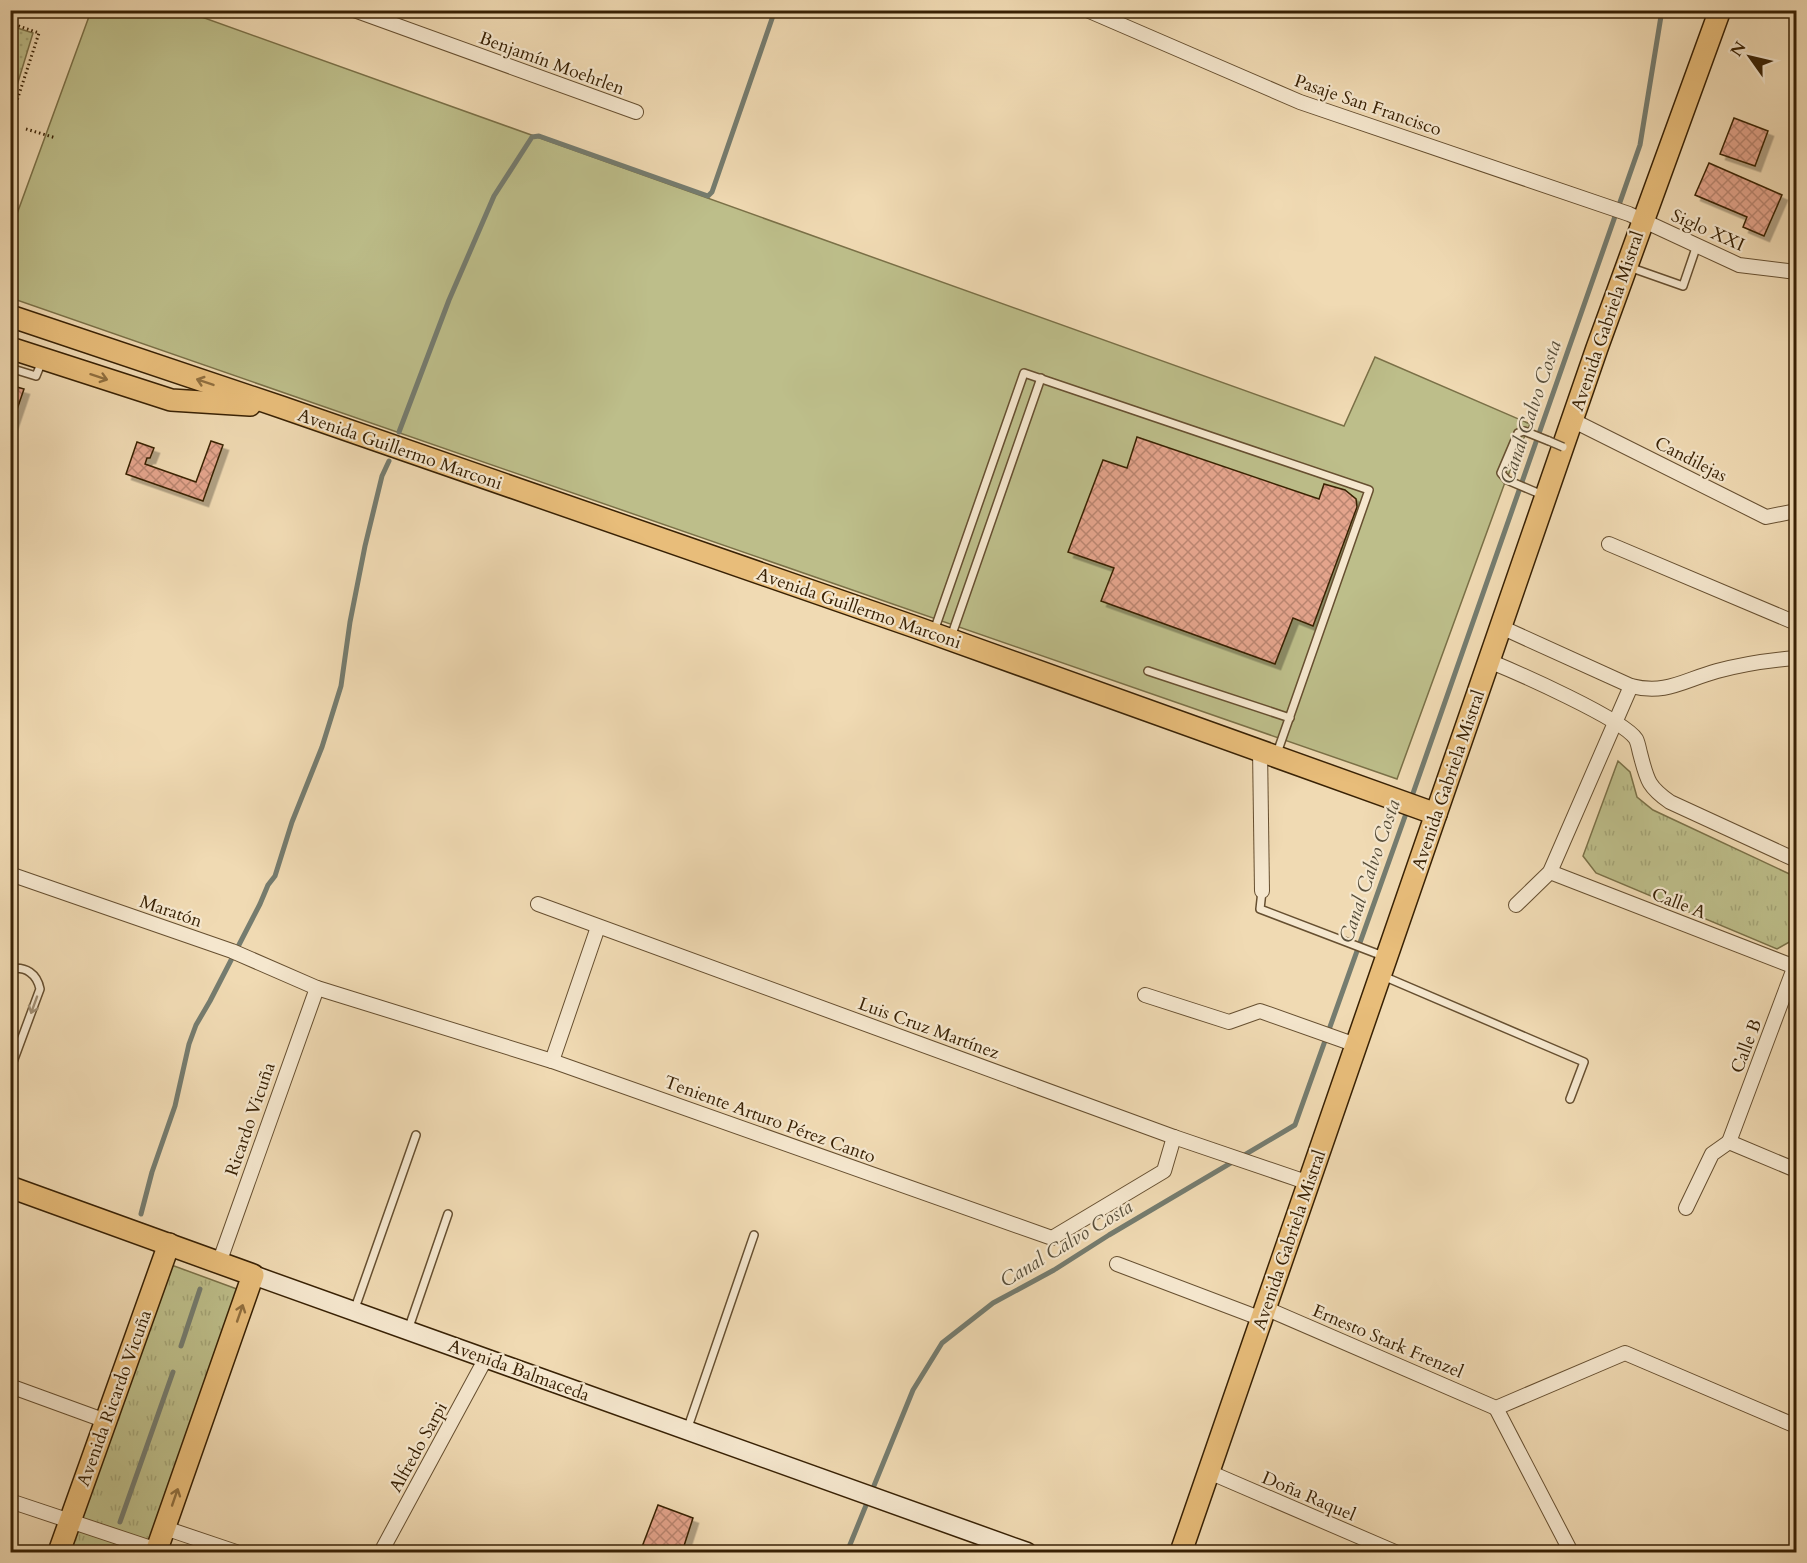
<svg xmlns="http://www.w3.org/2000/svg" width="1807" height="1563" font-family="Cardo,serif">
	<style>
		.grass { fill: url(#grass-dots); stroke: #7a7047; stroke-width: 1.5 }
		.park { fill: url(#park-tufts); stroke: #7a7047; stroke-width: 1.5 }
		.garden { fill: #bdbe8a; stroke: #7a7047; stroke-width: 1.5 }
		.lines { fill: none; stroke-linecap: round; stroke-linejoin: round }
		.stream { stroke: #757c6f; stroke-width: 5 }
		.building { fill: url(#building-cross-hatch); stroke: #382104; stroke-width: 1.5; filter: url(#shadow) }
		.lane-casing { stroke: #664f30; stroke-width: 10 }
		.street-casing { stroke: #664f30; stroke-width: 16 }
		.secondary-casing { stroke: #382104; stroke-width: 21 }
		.primary-casing { stroke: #382104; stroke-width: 24 }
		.path { stroke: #382104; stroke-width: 3; stroke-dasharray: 1.5 3; stroke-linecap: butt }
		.lane { stroke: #f5e7ce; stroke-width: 7 }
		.street { stroke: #f5e7ce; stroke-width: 14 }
		.secondary { stroke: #f5e7ce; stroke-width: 18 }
		.primary { stroke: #e8bd7a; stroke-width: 21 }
		.lane-bridge-casing { stroke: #664f30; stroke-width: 10; stroke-linecap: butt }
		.lane-bridge { stroke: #f5e7ce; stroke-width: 7 }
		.oneway { stroke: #906f3f }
		.oneway2 { stroke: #a08e73 }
		.labels { text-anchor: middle; stroke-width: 4.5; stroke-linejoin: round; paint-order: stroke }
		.street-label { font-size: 18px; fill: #382104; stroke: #f5e7ce }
		.water-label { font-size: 20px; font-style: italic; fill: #574e3a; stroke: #f5e7ce }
	</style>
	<defs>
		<pattern id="grass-dots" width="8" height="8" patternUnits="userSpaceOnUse" patternTransform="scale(1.5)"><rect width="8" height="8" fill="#bdbe8a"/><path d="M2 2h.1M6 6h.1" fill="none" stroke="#a3a375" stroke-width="1.8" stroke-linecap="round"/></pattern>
		<pattern id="park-tufts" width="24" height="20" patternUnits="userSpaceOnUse" patternTransform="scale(1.5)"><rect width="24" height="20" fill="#bdbe8a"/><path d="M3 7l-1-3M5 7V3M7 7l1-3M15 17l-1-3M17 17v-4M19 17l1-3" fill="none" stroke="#a3a375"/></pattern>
		<pattern id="building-cross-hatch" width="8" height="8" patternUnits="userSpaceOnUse" patternTransform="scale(1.5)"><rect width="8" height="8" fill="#e4a48c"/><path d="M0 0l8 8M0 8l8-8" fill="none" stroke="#ba8570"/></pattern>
		<filter id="shadow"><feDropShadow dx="5.5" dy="5.5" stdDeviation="0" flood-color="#0004"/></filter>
	</defs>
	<rect width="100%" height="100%" fill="#f0dab3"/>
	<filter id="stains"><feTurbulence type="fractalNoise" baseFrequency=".00333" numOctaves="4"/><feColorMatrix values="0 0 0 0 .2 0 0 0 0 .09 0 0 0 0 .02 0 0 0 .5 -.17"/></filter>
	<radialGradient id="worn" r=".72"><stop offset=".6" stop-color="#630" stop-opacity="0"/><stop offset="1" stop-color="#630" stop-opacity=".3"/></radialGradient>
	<polygon class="grass" points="11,26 33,33 11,105 10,26"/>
	<g class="park">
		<polygon points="1618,761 1630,772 1637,797 1653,810 1796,877 1796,929 1793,940 1777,949 1596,873 1583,856"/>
		<polygon points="166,1263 245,1292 153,1552 65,1552"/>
	</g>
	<polygon class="garden" points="91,11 185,11 1344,426 1375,357 1530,424 1504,485 1397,779 11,298 10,233"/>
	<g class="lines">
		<g class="stream">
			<polyline points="399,432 449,300 494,196 532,137 539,136 708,196 712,192 775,10"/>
			<polyline points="1411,799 1640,145 1662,10"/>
			<polyline points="141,1214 152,1172 175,1106 189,1044 196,1025 210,1001 260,904 268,885 275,876 292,822 322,747 341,686 350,622 365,546 382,476 389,461"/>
			<polyline points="181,1346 200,1289"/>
			<polyline points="120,1522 173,1372"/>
			<polyline points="109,1552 110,1549"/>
			<polyline points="847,1552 913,1390 942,1343 993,1303 1054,1270 1109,1235 1295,1125 1408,808"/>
		</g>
	</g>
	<g class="building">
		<polygon points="1734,118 1768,131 1755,166 1720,154"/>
		<polygon points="1709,163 1782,195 1764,236 1743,227 1747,217 1695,195"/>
		<polygon points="10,385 24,389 10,430"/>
		<polygon points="1137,437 1319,499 1324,484 1345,490 1356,499 1357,507 1313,626 1293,618 1275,664 1101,601 1114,568 1068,552 1103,460 1127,468"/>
		<polygon points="211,441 223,445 203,501 126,474 137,442 154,448 150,458 147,458 145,464 196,482"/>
		<polygon points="658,1505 693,1518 682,1552 640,1552"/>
	</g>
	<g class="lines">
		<g class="lane-casing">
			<g id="lane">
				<polyline points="1629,267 1683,286 1697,245"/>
				<polyline points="10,368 36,376 42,361"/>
				<polyline points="1545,496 1507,480 1501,473 1518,433 1524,431 1549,441"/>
				<polyline points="934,631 1024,373 1369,490 1277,753"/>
				<polyline points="951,637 1041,378"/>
				<polyline points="1148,671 1290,718"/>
				<polyline points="1262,891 1260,909 1383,956"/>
				<path d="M10 969C26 966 37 974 40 989L10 1070"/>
				<polyline points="1383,976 1584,1062 1570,1099"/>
				<polyline points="354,1311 416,1135"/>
				<polyline points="408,1330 448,1214"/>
				<polyline points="687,1430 754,1235"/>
			</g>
		</g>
		<g class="street-casing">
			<g id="street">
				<polyline points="354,10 636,112"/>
				<polyline points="1087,10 1300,102 1629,214 1739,265 1796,272"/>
				<polyline points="1572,420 1766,517 1796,511"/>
				<polyline points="1609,544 1796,623"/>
				<path d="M1501 627 1631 686C1666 695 1684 680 1717 671 1743 664 1770 660 1796 658"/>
				<path d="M1489 661C1516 672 1623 719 1636 739 1638 743 1639 749 1640 753 1647 779 1647 786 1670 802L1796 860"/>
				<polyline points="1260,749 1262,891"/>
				<polyline points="1550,872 1795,967"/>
				<polyline points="10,874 232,951 317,988 552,1061 1052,1238 1164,1171 1174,1137"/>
				<polyline points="538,904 1174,1137 1309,1183"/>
				<polyline points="1516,905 1550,872 1631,686"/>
				<polyline points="1145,995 1229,1022 1260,1011 1356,1045"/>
				<polyline points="552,1061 598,927"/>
				<polyline points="1729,1142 1796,963"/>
				<polyline points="1729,1142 1796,1170"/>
				<polyline points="1686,1208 1712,1154 1729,1142"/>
				<polyline points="219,1263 317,988"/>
				<polyline points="1117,1264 1262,1319"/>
				<polyline points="1265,1308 1496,1408 1625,1353 1796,1426"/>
				<polyline points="10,1386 106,1421"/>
				<polyline points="1496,1408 1571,1552"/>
				<polyline points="1209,1472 1395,1552"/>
				<polyline points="10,1501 157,1550"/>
				<polyline points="165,1528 236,1552"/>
				<polyline points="381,1552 486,1358"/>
			</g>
		</g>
		<g class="secondary-casing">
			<polyline id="secondary" points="253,1275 1027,1552"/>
		</g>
		<g class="primary-casing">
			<g id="primary">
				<polyline points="10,316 281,407 918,628 1436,814"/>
				<polyline points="10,348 171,400 250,405"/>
				<polyline points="10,1187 253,1275 156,1552"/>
				<polyline points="59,1552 169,1244"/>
				<polyline points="1181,1552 1597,348 1720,10"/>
			</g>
		</g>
		<g class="path">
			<polyline points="10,23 39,33 10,122"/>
			<polyline points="26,129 56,138"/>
			<polyline points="10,157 16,159"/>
		</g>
		<use href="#lane" class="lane"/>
		<use href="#street" class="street"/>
		<use href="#secondary" class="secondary"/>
		<use href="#primary" class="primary"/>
		<g class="lane-bridge-casing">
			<polyline id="lane-bridge" points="1549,441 1563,447"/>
		</g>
		<use href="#lane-bridge" class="lane-bridge"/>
	</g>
	<defs><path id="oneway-shaft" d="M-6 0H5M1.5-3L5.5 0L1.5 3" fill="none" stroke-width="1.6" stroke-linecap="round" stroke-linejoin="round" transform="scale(1.5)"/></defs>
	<g class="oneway">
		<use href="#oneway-shaft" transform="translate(99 377) rotate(18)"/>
		<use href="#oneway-shaft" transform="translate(205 382) rotate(-161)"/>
		<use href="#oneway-shaft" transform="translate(240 1313) rotate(-71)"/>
		<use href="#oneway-shaft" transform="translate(175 1497) rotate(-71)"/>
	</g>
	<use class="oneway2" href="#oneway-shaft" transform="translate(34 1005) rotate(110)"/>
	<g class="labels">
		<g class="street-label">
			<text transform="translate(552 63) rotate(20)" y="6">Benjamín Moehrlen</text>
			<text transform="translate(1368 105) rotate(19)" y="6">Pasaje San Francisco</text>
			<text transform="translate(1708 230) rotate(24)" y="6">Siglo XXI</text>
			<text transform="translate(1607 321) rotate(-71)" y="6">Avenida Gabriela Mistral</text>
			<text transform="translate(400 449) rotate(19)" y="6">Avenida Guillermo Marconi</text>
			<text transform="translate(1691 459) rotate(27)" y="6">Candilejas</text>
			<text transform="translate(859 608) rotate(19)" y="6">Avenida Guillermo Marconi</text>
			<text transform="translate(1448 780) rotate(-71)" y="6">Avenida Gabriela Mistral</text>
			<text transform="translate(1679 903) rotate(21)" y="6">Calle A</text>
			<text transform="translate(171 911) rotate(19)" y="6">Maratón</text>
			<text transform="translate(929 1028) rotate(20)" y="6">Luis Cruz Martínez</text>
			<text transform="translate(1746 1046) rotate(-69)" y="6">Calle B</text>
			<text transform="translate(250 1119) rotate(-71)" y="6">Ricardo Vicuña</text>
			<text transform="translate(770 1119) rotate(20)" y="6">Teniente Arturo Pérez Canto</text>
			<text transform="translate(1289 1240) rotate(-71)" y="6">Avenida Gabriela Mistral</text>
			<text transform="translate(1388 1341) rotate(23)" y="6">Ernesto Stark Frenzel</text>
			<text transform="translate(519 1370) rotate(20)" y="6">Avenida Balmaceda</text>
			<text transform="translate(114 1398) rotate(-70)" y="6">Avenida Ricardo Vicuña</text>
			<text transform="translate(418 1447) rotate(-61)" y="6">Alfredo Sarpi</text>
			<text transform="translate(1309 1496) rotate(23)" y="6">Doña Raquel</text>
		</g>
		<g class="water-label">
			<text transform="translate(1530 412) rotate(-71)" y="7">Canal Calvo Costa</text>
			<text transform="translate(1369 871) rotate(-71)" y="7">Canal Calvo Costa</text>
			<text transform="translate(1066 1243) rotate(-31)" y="7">Canal Calvo Costa</text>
		</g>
	</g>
	<rect width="1807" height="1563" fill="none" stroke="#f0dab3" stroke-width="36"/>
	<rect x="12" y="12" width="1783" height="1539" fill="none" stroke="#382104" stroke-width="3"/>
	<rect x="18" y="18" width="1771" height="1527" fill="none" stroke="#382104" stroke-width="1.5"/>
	<g transform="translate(1750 57) rotate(304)" stroke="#f5e7ce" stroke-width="4.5" paint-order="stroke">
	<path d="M0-4.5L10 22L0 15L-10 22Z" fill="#382104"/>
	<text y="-9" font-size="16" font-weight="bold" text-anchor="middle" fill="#382104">N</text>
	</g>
	<rect width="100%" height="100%" filter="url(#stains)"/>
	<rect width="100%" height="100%" fill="url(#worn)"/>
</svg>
